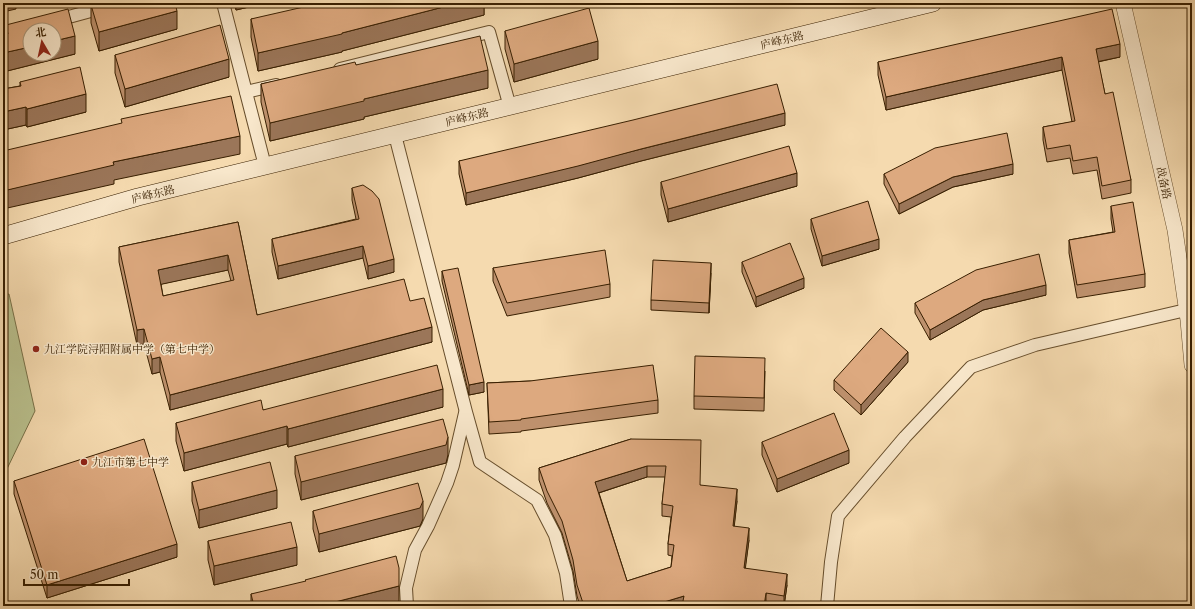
<svg xmlns="http://www.w3.org/2000/svg" width="1195" height="609" font-family="'Libre Caslon Text','Noto Serif SC',serif">
	<style>
		.green { fill: #b9c08d; stroke: #787047 }
		.lines { fill: none; stroke-linecap: round; stroke-linejoin: round }
		.minor-casing { stroke: #674e2c; stroke-width: 14 }
		.tertiary-casing { stroke: #674e2c; stroke-width: 16 }
		.secondary-casing { stroke: #381f01; stroke-width: 18 }
		.minor { stroke: #f8e7cb; stroke-width: 12 }
		.tertiary { stroke: #f8e7cb; stroke-width: 15 }
		.secondary { stroke: #f8e7cb; stroke-width: 17 }
		.wall { fill: #be916d; stroke: #381f01; fill-rule: evenodd }
		.shaded-wall { fill: #9b7659; stroke: #381f01 }
		.building { fill: #dda97f; stroke: #381f01; fill-rule: evenodd }
		.poi-dot { fill: #8f2418; stroke: #f8e7cb; stroke-width: 1.5 }
		.labels { text-anchor: middle; stroke-width: 3; stroke-linejoin: round; paint-order: stroke }
		.street-label { font-size: 11px; fill: #381f01; stroke: #f8e7cb }
		.poi-label { font-size: 11px; fill: #381f01; stroke: #f8e7cb; text-anchor: start }
	</style>
	<rect width="100%" height="100%" fill="#f5daaf"/>
	<filter id="stains"><feTurbulence type="fractalNoise" baseFrequency=".005" numOctaves="4"/><feColorMatrix values="0 0 0 0 .2 0 0 0 0 .09 0 0 0 0 .02 0 0 0 .5 -.17"/></filter>
	<radialGradient id="worn" r=".72"><stop offset=".6" stop-color="#630" stop-opacity="0"/><stop offset="1" stop-color="#630" stop-opacity=".3"/></radialGradient>
	<polygon class="green" points="9,294 35,411 5,473 3,473 3,295"/>
	<g class="lines">
		<g class="minor-casing">
			<g id="minor">
				<polyline points="223,3 265,166"/>
				<polyline points="54,21 120,3"/>
				<polyline points="340,69 489,32 510,107"/>
				<polyline points="246,92 276,85"/>
				<polyline points="395,135 466,412 480,462 537,500 555,535 566,573 571,606"/>
				<polyline points="407,606 406,588 415,550 428,526 447,483 453,465 465,413"/>
				<polyline points="827,606 831,562 838,516 905,437 971,367 1035,345 1186,310"/>
			</g>
		</g>
		<g class="tertiary-casing">
			<polyline id="tertiary" points="1123,3 1175,230 1188,320 1192,365"/>
		</g>
		<g class="secondary-casing">
			<polyline id="secondary" points="3,236 138,197 933,3"/>
		</g>
		<use href="#minor" class="minor"/>
		<use href="#tertiary" class="tertiary"/>
		<use href="#secondary" class="secondary"/>
	</g>
	<g class="wall">
		<polygon points="234,3 266,3 236,10"/>
		<polygon points="484,3 484,15 342,51 342,52 258,71 251,37 251,19"/>
		<polygon points="91,5 177,29 99,51 91,23"/>
		<polygon points="6,25 75,54 3,72 3,34 6,34"/>
		<polygon points="505,31 598,59 514,82 505,49"/>
		<polygon points="115,55 229,77 125,107 115,73"/>
		<polygon points="1120,57 1098,62 1105,94 1131,180 1131,193 1102,199 1097,170 1073,174 1070,158 1047,162 1043,140 1043,127 1072,122 1062,70 886,110 878,75 878,62"/>
		<polygon points="356,65 488,88 364,117 364,119 270,141 261,102 261,84"/>
		<polygon points="20,82 86,112 27,127 26,125 3,130 3,89 20,86"/>
		<polygon points="785,125 641,161 578,178 466,205 459,174 459,161"/>
		<polygon points="884,174 1013,174 953,187 899,214 884,184"/>
		<polygon points="661,182 797,186 668,222 661,195"/>
		<polygon points="352,188 394,272 368,279 363,258 278,279 272,252 272,239 356,219 352,200"/>
		<polygon points="1111,206 1145,274 1145,287 1077,298 1069,253 1069,240 1113,232 1111,219"/>
		<polygon points="811,219 879,249 822,266 811,229"/>
		<path d="M238 222 257 315 410 301 432 342 170 410 160 372 152 374 144 344 137 345 119 262V247ZM228 270 231 281 163 296 161 284Z"/>
		<polygon points="742,262 804,288 756,307 742,272"/>
		<polygon points="493,268 610,284 610,297 507,316 493,281"/>
		<polygon points="442,271 484,392 469,395 442,281"/>
		<polygon points="711,273 709,313 651,310 651,300"/>
		<polygon points="1046,295 983,310 930,340 915,313 915,303"/>
		<polygon points="908,362 861,415 834,390 834,380"/>
		<polygon points="765,371 764,411 694,409 694,396"/>
		<polygon points="530,381 658,400 658,413 521,431 521,432 489,434 487,383"/>
		<polygon points="443,407 288,447 287,444 184,471 176,441 176,423 263,410"/>
		<path d="M631 439 700 485 737 501 734 526 749 540 745 568 787 585 784 606H774L766 605V606H580L577 596 573 571 562 533 547 503 539 480V468ZM647 477H665L662 504V516L671 517 668 544V555L672 556 671 567 627 581 599 493Z"/>
		<polygon points="762,442 849,463 777,492 762,455"/>
		<polygon points="448,455 446,463 301,500 295,474 295,456"/>
		<polygon points="14,481 177,557 47,598 14,494"/>
		<polygon points="192,482 277,508 199,528 192,501"/>
		<polygon points="313,511 423,519 420,526 319,552 313,529"/>
		<polygon points="208,541 297,565 214,585 208,560"/>
		<polygon points="251,594 399,604 390,606 251,606"/>
	</g>
	<g class="shaded-wall">
		<polygon points="3,3 16,3 16,9 3,12"/>
		<polygon points="236,3 266,3 236,10"/>
		<polygon points="459,3 484,3 484,15 342,51 342,52 258,71 258,53 342,33"/>
		<polygon points="177,11 177,29 99,51 99,32"/>
		<polygon points="75,36 75,54 3,72 3,53 30,47 30,54 54,54 54,41"/>
		<polygon points="598,41 598,59 514,82 514,64"/>
		<polygon points="1120,44 1120,57 1096,62 1096,49"/>
		<polygon points="1062,57 1062,70 886,110 886,97"/>
		<polygon points="229,59 229,77 125,107 125,89"/>
		<polygon points="488,70 488,88 364,117 364,119 270,141 270,123 364,99"/>
		<polygon points="86,94 86,112 27,127 27,109"/>
		<polygon points="26,107 26,125 3,130 3,112"/>
		<polygon points="785,113 785,125 641,161 578,178 466,205 466,193"/>
		<polygon points="240,136 240,154 114,180 114,184 3,209 3,191 113,162"/>
		<polygon points="1013,164 1013,174 953,187 899,214 899,204 953,177"/>
		<polygon points="797,173 797,186 668,222 668,209"/>
		<polygon points="879,239 879,249 822,266 822,256"/>
		<polygon points="363,246 363,258 278,279 278,266"/>
		<polygon points="228,255 228,270 158,285 158,270"/>
		<polygon points="394,259 394,272 368,279 368,266"/>
		<polygon points="711,263 711,273 709,313 709,303"/>
		<polygon points="804,278 804,288 756,307 756,297"/>
		<polygon points="1046,285 1046,295 983,310 930,340 930,330 983,300"/>
		<polygon points="432,327 432,342 170,410 170,395"/>
		<polygon points="144,329 144,344 137,345 137,330"/>
		<polygon points="908,352 908,362 861,415 861,405"/>
		<polygon points="160,357 160,372 152,374 152,359"/>
		<polygon points="484,382 484,392 469,395 469,385"/>
		<polygon points="443,389 443,407 288,447 288,429"/>
		<polygon points="287,426 287,444 184,471 184,453"/>
		<polygon points="448,437 448,455 446,463 301,500 301,482"/>
		<polygon points="849,450 849,463 777,492 777,479"/>
		<polygon points="647,466 647,477 595,494 595,482"/>
		<polygon points="737,489 737,501 733,538 733,526"/>
		<polygon points="277,490 277,508 199,528 199,510"/>
		<polygon points="423,501 423,519 420,526 319,552 319,534"/>
		<polygon points="749,528 749,540 744,579 744,568"/>
		<polygon points="177,544 177,557 47,598 47,585"/>
		<polygon points="297,547 297,565 214,585 214,566"/>
		<polygon points="787,574 787,585 784,606 784,596"/>
		<polygon points="399,586 399,604 390,606 319,606"/>
		<polygon points="766,593 766,606 764,606"/>
		<polygon points="684,596 684,606 651,606"/>
	</g>
	<g class="building">
		<polygon points="97,3 175,3 177,11 99,32 91,5"/>
		<polygon points="321,3 459,3 342,33 342,34 258,53 251,19"/>
		<polygon points="589,8 598,41 514,64 505,31"/>
		<polygon points="68,9 75,36 54,41 54,30 30,30 30,47 3,53 3,34 8,34 6,25"/>
		<polygon points="1112,9 1120,44 1096,49 1105,94 1113,92 1131,180 1102,186 1097,157 1073,161 1070,145 1047,149 1043,127 1075,121 1062,57 886,97 878,62"/>
		<polygon points="220,25 229,59 125,89 115,55"/>
		<polygon points="480,36 488,70 364,99 364,101 270,123 261,84 355,62 356,65"/>
		<polygon points="80,67 86,94 27,109 26,107 3,112 3,89 21,86 20,82"/>
		<polygon points="777,84 785,113 641,149 578,166 466,193 459,161 633,120"/>
		<polygon points="231,96 240,136 113,162 114,165 3,191 3,151 122,123 121,119"/>
		<polygon points="1007,133 1013,164 953,177 899,204 884,174 935,148"/>
		<polygon points="789,146 797,173 668,209 661,182"/>
		<polygon points="363,185 372,191 379,199 394,259 368,266 363,246 278,266 272,239 359,219 352,188"/>
		<polygon points="868,201 879,239 822,256 811,219"/>
		<polygon points="1133,202 1145,274 1077,285 1069,240 1115,232 1111,206"/>
		<path d="M238 222 257 315 404 279 410 301 424 298 432 327 170 395 160 357 152 359 144 329 137 330 119 247ZM228 255 234 280 163 296 158 270Z"/>
		<polygon points="790,243 804,278 756,297 742,262"/>
		<polygon points="605,250 610,284 507,303 493,268"/>
		<polygon points="1039,254 1046,285 983,300 930,330 915,303 976,270"/>
		<polygon points="653,260 711,263 709,303 651,300"/>
		<polygon points="458,268 484,382 469,385 442,271"/>
		<polygon points="881,328 908,352 861,405 834,380"/>
		<polygon points="695,356 765,358 764,398 694,396"/>
		<polygon points="437,365 443,389 288,429 287,426 184,453 176,423 261,400 263,410"/>
		<polygon points="653,365 658,400 521,419 521,420 489,422 487,383 530,381"/>
		<polygon points="834,413 849,450 777,479 762,442"/>
		<polygon points="443,419 448,437 446,445 301,482 295,456"/>
		<polygon points="144,439 177,544 47,585 14,481"/>
		<path d="M631 439 701 440 700 485 737 489 733 526 749 528 744 568 787 574 784 596 766 593 764 606H682L684 596 651 606H584L577 585 573 560 562 521 547 491 539 468ZM647 466H666L662 504 673 506 668 544 674 545 671 567 627 581 595 482Z"/>
		<polygon points="270,462 277,490 199,510 192,482"/>
		<polygon points="418,483 423,501 420,508 319,534 313,511"/>
		<polygon points="291,522 297,547 214,566 208,541"/>
		<polygon points="396,556 399,568 399,586 319,606 312,606 312,605 308,606 254,606 251,594 306,581 305,580"/>
	</g>
	<g class="poi-dot">
		<circle cx="36" cy="349" r="4"/>
		<circle cx="84" cy="462" r="4"/>
	</g>
	<g class="labels">
		<g class="street-label">
			<text transform="translate(782 40) rotate(-14)" y="4">庐峰东路</text>
			<text transform="translate(467 117) rotate(-14)" y="4">庐峰东路</text>
			<text transform="translate(1164 183) rotate(77)" y="4">战备路</text>
			<text transform="translate(153 194) rotate(-14)" y="4">庐峰东路</text>
		</g>
		<g class="poi-label">
			<text x="44" y="353">九江学院浔阳附属中学（第七中学）</text>
			<text x="92" y="466">九江市第七中学</text>
		</g>
	</g>
	<rect width="1195" height="609" fill="none" stroke="#f5daaf" stroke-width="16"/>
	<rect x="4" y="4" width="1187" height="601" fill="none" stroke="#381f01" stroke-width="2"/>
	<rect x="8" y="8" width="1179" height="593" fill="none" stroke="#381f01"/>
	<g transform="translate(42 42) rotate(351)"><circle r="19" fill="#f8e7cb" stroke="#ab977a"/>
	<path d="M0-3L7 15L0 10L-7 15Z" fill="#8f2418"/>
	<text y="-6" font-size="11" font-weight="bold" text-anchor="middle" fill="#381f01">北</text>
	</g>
	<path d="M24 579v6h105v-6" fill="none" stroke="#381f01" stroke-width="2"/>
	<text x="30" y="579" font-size="12" fill="#381f01" stroke="#f8e7cb" stroke-width="3" paint-order="stroke">50 m</text>
	<rect width="100%" height="100%" filter="url(#stains)"/>
	<rect width="100%" height="100%" fill="url(#worn)"/>
</svg>
